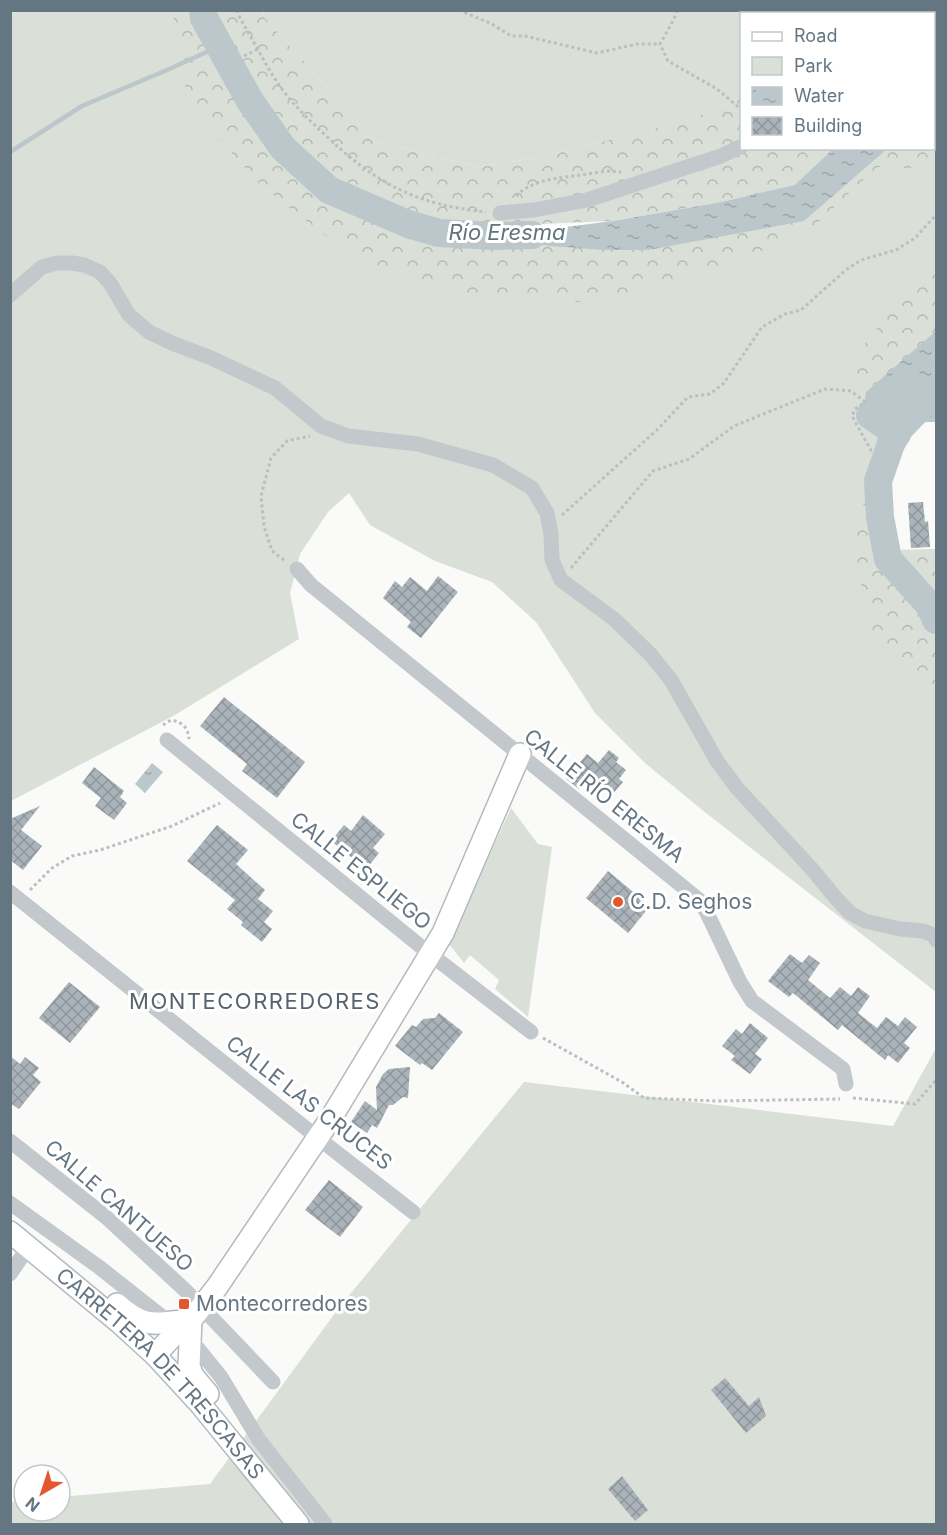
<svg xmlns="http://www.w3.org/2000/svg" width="947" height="1535" font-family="Inter,sans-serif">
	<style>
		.green { fill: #dadfd7 }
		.forest { fill: url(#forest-crowns) }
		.water { fill: url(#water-ripples) }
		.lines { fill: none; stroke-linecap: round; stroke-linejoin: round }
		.stream { stroke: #bbc7cb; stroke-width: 4.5 }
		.river { stroke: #bbc7cb; stroke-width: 28 }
		.building { fill: url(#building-cross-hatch) }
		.secondary-casing { stroke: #b3babf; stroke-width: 24 }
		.path { stroke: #bbbfc2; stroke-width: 3; stroke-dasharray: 3 3; stroke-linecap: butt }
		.street { stroke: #c3c8cc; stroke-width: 15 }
		.secondary { stroke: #fff; stroke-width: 21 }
		.poi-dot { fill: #e4572e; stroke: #fff; stroke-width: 2 }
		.labels { text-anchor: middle; stroke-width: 6; stroke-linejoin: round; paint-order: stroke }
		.street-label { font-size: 21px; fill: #657683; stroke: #fff }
		.poi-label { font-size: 21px; fill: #657683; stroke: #fff; text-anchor: start }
		.water-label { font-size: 22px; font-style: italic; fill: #60757c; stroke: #fff }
		.neighbourhood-label { font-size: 22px; letter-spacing: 1.5px; fill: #57646e; stroke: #fff }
	</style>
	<defs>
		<pattern id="forest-crowns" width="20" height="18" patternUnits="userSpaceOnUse" patternTransform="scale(1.5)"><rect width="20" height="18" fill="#dadfd7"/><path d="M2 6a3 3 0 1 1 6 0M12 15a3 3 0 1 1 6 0" fill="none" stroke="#b4b9b4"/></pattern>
		<pattern id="water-ripples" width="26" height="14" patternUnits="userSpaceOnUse" patternTransform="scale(1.5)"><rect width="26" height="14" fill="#bbc7cb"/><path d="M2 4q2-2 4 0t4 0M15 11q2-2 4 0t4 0" fill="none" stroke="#9ca6aa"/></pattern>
		<pattern id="building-cross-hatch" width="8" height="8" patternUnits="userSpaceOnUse" patternTransform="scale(1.5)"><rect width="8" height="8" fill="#aab3b9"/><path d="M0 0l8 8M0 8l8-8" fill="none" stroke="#8e969c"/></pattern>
	</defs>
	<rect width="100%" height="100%" fill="#fafaf8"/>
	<g class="green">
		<polygon points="11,11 203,11 329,190 408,224 439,233 494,236 677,228 856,149 934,148 934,72 936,69 936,391 900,428 891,444 878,481 880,517 888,559 936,620 936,992 706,813 645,763 595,713 536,622 492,582 435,561 370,525 349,493 328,512 300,554 290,593 299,639 175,715 11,801"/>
		<polygon points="263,11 930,11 918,14 742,14 741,98 689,120 540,157 478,167 375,141 264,17"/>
		<polygon points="511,808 538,844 552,847 528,1017 495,989 499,980 470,955 464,963 449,944"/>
		<polygon points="936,1048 936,1524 11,1524 10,1502 24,1501 24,1511 60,1511 60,1497 210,1484 338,1309 524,1082 893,1126"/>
	</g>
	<g class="forest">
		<polygon points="172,11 263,11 264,17 375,141 478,167 540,157 688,120 741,98 742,148 834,149 795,185 721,202 613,221 486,226 363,217 465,243 564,244 792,209 874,149 934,148 934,101 936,98 936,157 910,168 877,167 814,226 743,260 596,303 476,296 358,259 297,214 259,184 209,127 185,86 184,62"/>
		<polygon points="936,255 936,346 873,385 866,392 846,380 862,347"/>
		<polygon points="899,457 888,482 881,550 936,549 936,703 875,640 853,551 873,461"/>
	</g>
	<g class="water">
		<polygon points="834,148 887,149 804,221 648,250 605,250 550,246 494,236 613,221 721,202 795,185"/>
		<polygon points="936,331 936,434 935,433 936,422 916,422 909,433 900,428 865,402 866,392"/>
		<polygon points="152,763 163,772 145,793 135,784"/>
	</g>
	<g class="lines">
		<polyline class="stream" points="10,152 82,106 167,70 220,46"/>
		<g class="river">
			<polyline points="203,10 204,18 250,101 283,148 329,190 408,224 439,233 494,236 532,235"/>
			<polyline points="936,391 900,428 891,444 878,481 880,517 888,559 930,606 936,620"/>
			<polyline points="897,434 870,415 889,397 909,391"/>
		</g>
	</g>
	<g class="building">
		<polygon points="923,502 925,522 928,521 930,547 911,548 908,503"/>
		<polygon points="438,576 458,592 421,638 407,627 411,622 383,598 395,581 402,587 410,577 427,591"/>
		<polygon points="224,697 305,762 277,798 242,771 247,764 200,726"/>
		<polygon points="609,750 619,758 616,762 626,770 619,779 623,782 612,795 589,776 579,789 566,779 587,754 598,763"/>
		<polygon points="94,767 124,791 120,797 127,803 114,820 95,806 101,798 82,783"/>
		<polygon points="40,806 21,830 42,846 23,870 10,860 10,819"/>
		<polygon points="363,815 385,834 373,848 379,853 364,872 354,863 356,861 331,841 344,825 351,831"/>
		<polygon points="217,825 248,850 236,864 265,890 258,899 273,911 264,922 272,929 262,942 241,925 243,922 227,909 235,900 187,861"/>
		<polygon points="608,871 650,906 628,933 586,898"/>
		<polygon points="790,954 802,963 809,955 820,963 808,980 830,998 840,987 851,996 858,987 870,996 858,1013 877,1028 886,1017 898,1026 905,1017 917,1027 904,1043 910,1048 898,1063 888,1055 885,1060 842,1025 838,1030 793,993 789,997 768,981"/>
		<polygon points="69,982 100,1007 70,1043 39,1018"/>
		<polygon points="439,1013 463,1032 432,1070 422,1063 420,1065 395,1046 412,1025 416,1027 423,1019 435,1018"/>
		<polygon points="750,1023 768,1038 755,1054 762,1059 750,1074 731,1060 735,1056 722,1046 736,1029 742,1034"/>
		<polygon points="10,1056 20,1064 25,1057 39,1068 33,1075 41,1082 19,1109 10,1103"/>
		<polygon points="410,1067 408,1098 403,1097 393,1105 389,1105 377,1128 372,1125 367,1133 351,1122 365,1101 377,1110 376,1087 383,1074 389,1069"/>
		<polygon points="329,1180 363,1207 340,1237 305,1210"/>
		<polygon points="725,1378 749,1406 759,1397 766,1416 746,1433 711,1390"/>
		<polygon points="622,1476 648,1510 635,1521 608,1489"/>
	</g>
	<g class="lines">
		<g class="secondary-casing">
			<g id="secondary">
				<path id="s1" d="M10 1232 120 1323 155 1355 201 1405 298 1524"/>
				<path d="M117 1304C146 1330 155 1323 191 1320"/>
				<polyline points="191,1320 189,1366 193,1376 208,1394"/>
				<polyline points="155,1355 171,1338 191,1320 217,1287 331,1118 443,933 520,754"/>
			</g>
		</g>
		<g class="path">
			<path d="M237 10 240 18C253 40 265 64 279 85 291 102 307 118 322 132 375 183 413 204 486 212"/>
			<polyline points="459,10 492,24 511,36 525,36 597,53 637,44 660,44"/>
			<polyline points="677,10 674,19 660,44 668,61 717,89 742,110"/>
			<polyline points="244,56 258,49"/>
			<polyline points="516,196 524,189 539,182 552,179 608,171 621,172"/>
			<polyline points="562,515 657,430 688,397 710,394 724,383 762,327 785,314 801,310 847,269 861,260 896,250 915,238 936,215"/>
			<polyline points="284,560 272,551 264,526 261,496 271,458 287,441 310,436"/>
			<polyline points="571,568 653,471 689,459 734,426 825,389 851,391 865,402 855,409 852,416 873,454"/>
			<path d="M163 725 171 720C182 722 188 727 189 739"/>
			<polyline points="30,890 52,868 72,856 100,850 172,826 220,803"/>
			<polyline points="543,1038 622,1082 644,1098 717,1101 840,1099"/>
			<polyline points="853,1098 915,1104 936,1080"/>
		</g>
		<g class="street">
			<polyline points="934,32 936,31"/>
			<polyline points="500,213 534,210 587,200 721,156 742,146"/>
			<polyline points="10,295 42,267 57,263 72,263 84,265 100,272 110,283 129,315 149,332 174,344 209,357 275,388 321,426 348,436 418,444 493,465 532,488 547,513 551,534 552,560 561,580 614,619 650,654 671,680 717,761 737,788 811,868 835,897 850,913 865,921 900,929 923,931 933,935 936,940"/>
			<polyline points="297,569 311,585 698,899 706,911 740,982 752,1001 843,1069 846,1084"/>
			<polyline points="167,740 430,954 531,1032"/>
			<polyline points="10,892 318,1138 413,1212"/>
			<polyline points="10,1141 106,1217 186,1291 273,1382"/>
			<polyline points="10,1203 99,1267 161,1316"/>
			<polyline points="10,1274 29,1246"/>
			<polyline points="195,1345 221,1377 259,1440 325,1524"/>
		</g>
		<use href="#secondary" class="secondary"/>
	</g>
	<g class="poi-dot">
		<circle cx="618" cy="902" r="6"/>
		<rect x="178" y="1298" width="12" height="12" rx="3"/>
	</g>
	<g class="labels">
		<g class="street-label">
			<text transform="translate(604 796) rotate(39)" y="7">CALLE RÍO ERESMA</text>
			<text transform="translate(361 871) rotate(39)" y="7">CALLE ESPLIEGO</text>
			<text transform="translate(309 1103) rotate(38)" y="7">CALLE LAS CRUCES</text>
			<text transform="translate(119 1206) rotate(41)" y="7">CALLE CANTUESO</text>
			<text dy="7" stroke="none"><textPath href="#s1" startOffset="207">CARRETERA DE TRESCASAS</textPath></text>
		</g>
		<g class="poi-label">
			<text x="630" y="909">C.D. Seghos</text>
			<text x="196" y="1311">Montecorredores</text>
		</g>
		<g class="water-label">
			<text x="507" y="240">Río Eresma</text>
		</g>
		<g class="neighbourhood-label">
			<text x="255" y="1009">MONTECORREDORES</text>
		</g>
	</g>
	<rect width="947" height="1535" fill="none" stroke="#657683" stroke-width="24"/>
	<rect x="740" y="12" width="195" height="138" fill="#ffffff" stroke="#c1c8cd" stroke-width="1.5"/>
	<rect x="752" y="32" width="30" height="9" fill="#ffffff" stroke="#c1c8cd" stroke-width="1.5"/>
	<text x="794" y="42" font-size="18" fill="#657683">Road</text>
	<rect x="752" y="57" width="30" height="18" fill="#dadfd7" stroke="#c1c8cd" stroke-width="1.5"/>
	<text x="794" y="72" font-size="18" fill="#657683">Park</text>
	<rect x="752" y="87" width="30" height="18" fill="url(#water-ripples)" stroke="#c1c8cd" stroke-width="1.5"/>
	<text x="794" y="102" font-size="18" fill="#657683">Water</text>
	<rect x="752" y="117" width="30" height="18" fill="url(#building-cross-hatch)" stroke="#c1c8cd" stroke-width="1.5"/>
	<text x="794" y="132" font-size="18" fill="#657683">Building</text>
	<g transform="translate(42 1493) rotate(219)"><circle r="28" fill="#ffffff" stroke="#c1c8cd" stroke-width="1.5"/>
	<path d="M0-4.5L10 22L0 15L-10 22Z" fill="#e4572e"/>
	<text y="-9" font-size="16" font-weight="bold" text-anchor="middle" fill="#657683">N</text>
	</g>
</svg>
